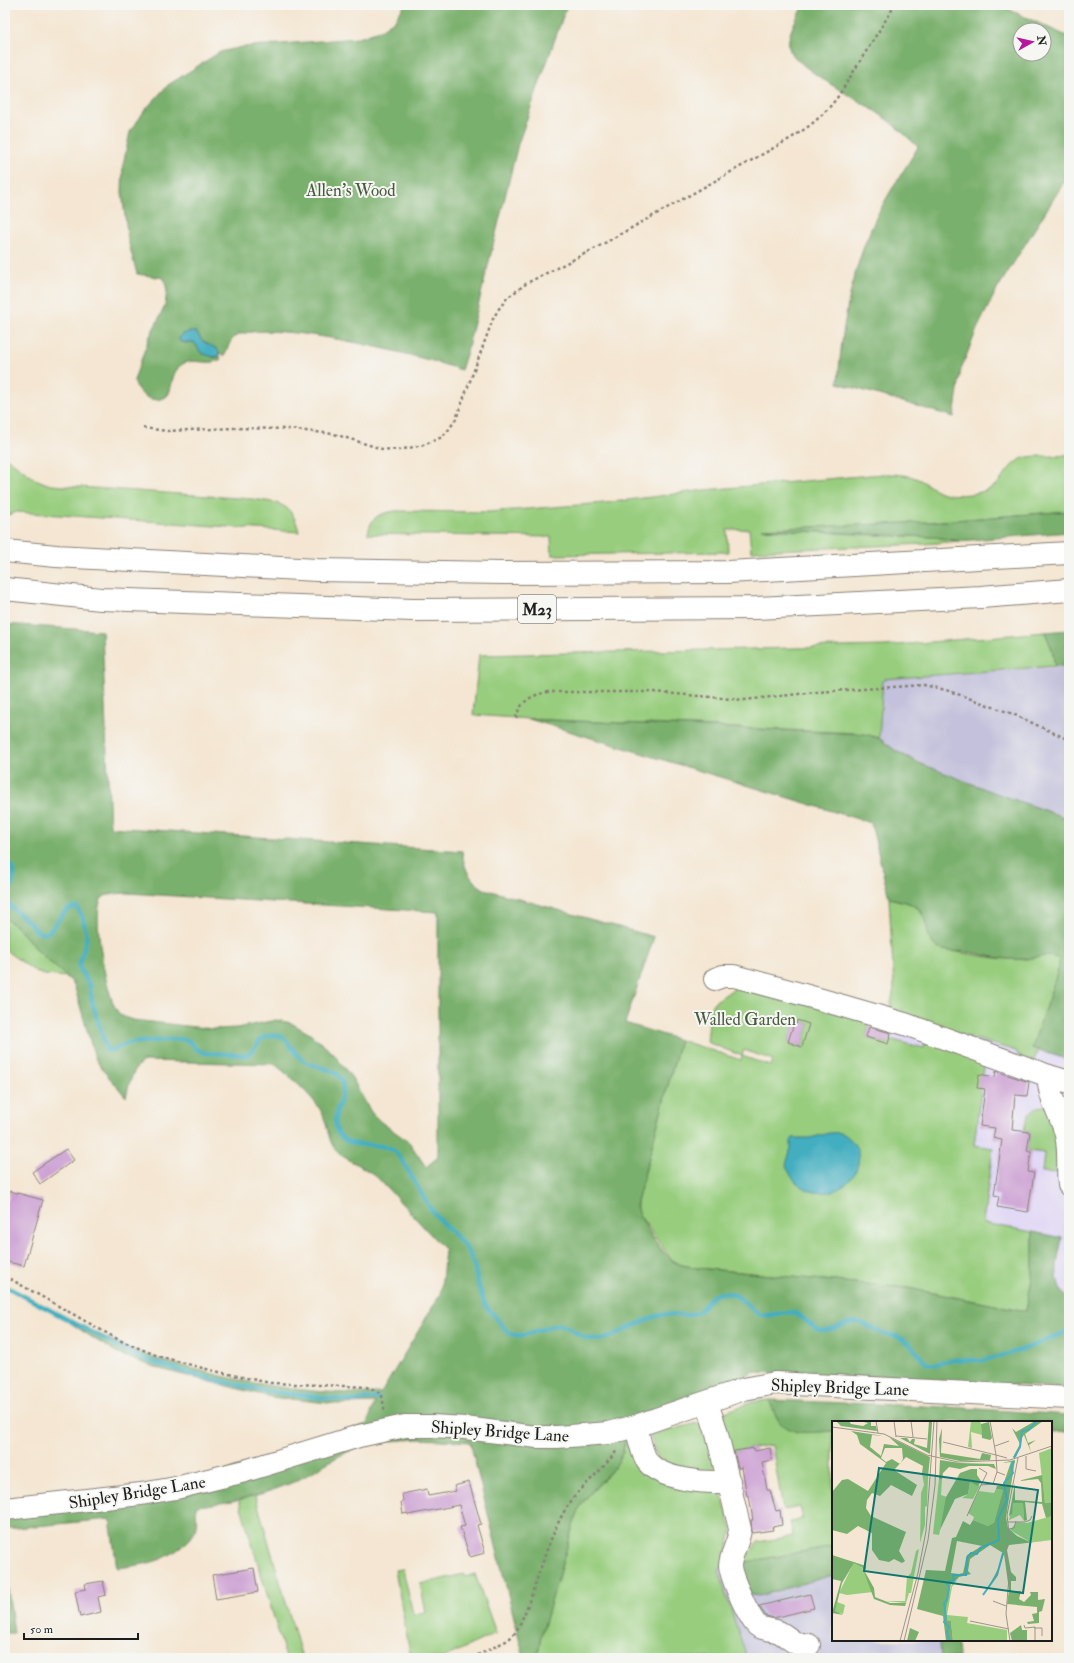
<svg xmlns="http://www.w3.org/2000/svg" width="1074" height="1663" font-family="'IM FELL Double Pica',serif">
	<style>
		.built { fill: #dfd5f5 }
		.industrial { fill: #c3c1db }
		.green { fill: #98cd7e; stroke: #5a744d; fill-rule: evenodd }
		.forest { fill: #7ab06d; stroke: #4b6644; fill-rule: evenodd }
		.water { fill: #42aec0; stroke: #2f656e }
		.lines { fill: none; stroke-linecap: round; stroke-linejoin: round }
		.stream { stroke: #42aec0; stroke-width: 4.5 }
		.building { fill: #cca0d3 }
		.minor-casing { stroke: #888177; stroke-width: 24 }
		.highway-casing { stroke: #888177; stroke-width: 24 }
		.path { stroke: #888177; stroke-width: 2.5; stroke-dasharray: 3 3; stroke-linecap: butt }
		.minor { stroke: #fff; stroke-width: 22 }
		.highway { stroke: #fff; stroke-width: 22 }
		.labels { text-anchor: middle; stroke-width: 4; stroke-linejoin: round; paint-order: stroke }
		.shield { fill: #f6f6f2; stroke: #5d5d5c; stroke-width: 1 }
		.shield-label { font-size: 16px; font-weight: bold; fill: #1c1c1c }
		.park-label { font-size: 17px; fill: #475a3e; stroke: #f6f6f2 }
		.street-label { font-size: 17px; fill: #1c1c1c; stroke: #f6f6f2 }
		.inset-river { fill: none; stroke: #42aec0; stroke-width: 2 }
		.inset-road { fill: none; stroke: #9e9589; stroke-width: 1 }
		.view { fill: #0f766e; fill-opacity: 0.15; stroke: #0f766e; stroke-width: 2 }
		.inset-edge { fill: none; stroke: #1c1c1c; stroke-width: 2 }
	</style>
	<rect width="100%" height="100%" fill="#f6f6f2"/>
	<filter id="ink" filterUnits="userSpaceOnUse"><feTurbulence type="fractalNoise" baseFrequency=".025" numOctaves="2"/><feDisplacementMap in="SourceGraphic" scale="8" xChannelSelector="R" yChannelSelector="G"/><feConvolveMatrix kernelMatrix="1 2 1 2 8 2 1 2 1" color-interpolation-filters="sRGB"/></filter>
	<filter id="wash" filterUnits="userSpaceOnUse"><feTurbulence type="fractalNoise" baseFrequency=".012" numOctaves="4" result="noise"/><feDisplacementMap in="SourceGraphic" scale="16" xChannelSelector="R" yChannelSelector="G"/><feGaussianBlur stdDeviation="0.9" result="paint"/><feColorMatrix in="noise" values="0 0 0 0 0 0 0 0 0 0 0 0 0 0 0 0 0 1.4 0 .05"/><feComposite in="paint" operator="in"/></filter>
	<g filter="url(#wash)">
		<rect width="100%" height="100%" fill="#f4e6d2"/>
		<polygon class="built" points="874,1009 1016,1051 1018,1055 1033,1063 1038,1050 1069,1060 1069,1300 1059,1289 1057,1279 1062,1238 983,1223 993,1148 974,1145 985,1060 926,1040 924,1048 889,1039 890,1036 868,1029"/>
		<g class="industrial">
			<polygon points="1069,666 1069,819 993,792 919,763 896,751 879,738 882,679"/>
			<polygon points="742,1563 740,1567 759,1596 833,1575 833,1640 949,1640 950,1658 747,1658 726,1595 719,1568"/>
		</g>
		<g class="green">
			<path d="M1069 454V511L930 522 767 529 887 536 935 537 959 541 925 544 751 551 749 529 727 530 728 552 552 555 551 537 368 534C371 516 379 514 395 511L488 512 605 503 705 490 882 474C894 474 907 474 918 479 928 484 936 492 948 494 964 496 989 494 1000 481 1006 473 1011 464 1021 459 1035 453 1053 459 1069 454Z"/>
			<path d="M5 457 35 479 50 485 252 499C279 503 292 502 299 532L17 512 5 516Z"/>
			<polygon points="1045,632 1052,649 1055,666 883,679 879,738 857,733 529,719 473,715 479,655 885,646"/>
			<path d="M889 898 909 903 919 909 944 950C969 953 994 960 1019 959 1031 959 1048 952 1059 959V967L1032 1048 1038 1050 1033 1063 1018 1055 1016 1051 889 1014 894 988Z"/>
			<polygon points="5,918 18,928 40,953 68,977 45,975 36,972 5,950"/>
			<path d="M739 985 870 1023 866 1038 888 1044 889 1039 924 1048 926 1040 985 1060 974 1145 993 1148 983 1223 1033 1232V1273L1026 1311 907 1288 698 1268 681 1265 671 1259 640 1216 637 1211V1202L680 1040 741 1060 742 1056 707 1042 710 1010 713 1003ZM797 1020 809 1024 802 1047 788 1042 794 1024H796ZM744 1050 773 1060 771 1066 742 1056Z"/>
			<path d="M1045 1106 1055 1113 1059 1173 1042 1172 1044 1153 1027 1151 1030 1132 1024 1131C1026 1119 1029 1107 1045 1106Z"/>
			<polygon points="769,1400 779,1421 796,1432 833,1431 833,1546 742,1563 758,1542 793,1536 790,1521 803,1519 800,1507 783,1510 772,1445 730,1452 723,1419 725,1412 752,1402"/>
			<path d="M698 1423C707 1429 717 1463 713 1473L667 1465 657 1457 650 1435Z"/>
			<path d="M634 1438 638 1455 722 1495 732 1531 723 1567 719 1569 726 1595 747 1658H538L540 1640 577 1512C590 1486 623 1471 625 1440Z"/>
			<polygon points="255,1495 302,1658 286,1658 239,1500"/>
			<polygon points="403,1569 413,1614 426,1612 420,1584 464,1574 465,1577 475,1574 496,1633 443,1658 411,1658 395,1570"/>
		</g>
		<g class="forest">
			<path d="M405 5H567L518 144 467 351 461 370C423 356 270 318 236 336 229 340 227 351 224 357L202 341 196 332 182 334 179 337 184 343 194 342 200 351 215 358 219 356 221 359C208 368 190 354 178 368 171 376 173 386 168 395 155 406 137 396 134 380L149 338 165 306 167 290 164 278 137 274 128 240 122 192 123 165 130 132 145 110 168 85 220 52 242 47 358 38 379 31 394 21Z"/>
			<path d="M803 5H999L1069 37V174L996 291 977 329 961 369 954 417 838 383C842 326 851 270 876 218 888 193 904 171 918 147 906 135 892 123 878 113 861 101 794 67 789 48 786 35 798 17 803 5ZM1020 30H1044V54H1020Z"/>
			<polygon points="1069,511 1069,532 959,541 935,537 761,529 930,522"/>
			<path d="M5 624 102 631 110 827 462 851C464 868 469 880 484 889L654 937 625 1023 680 1040 636 1206C638 1217 664 1256 673 1261 681 1266 689 1266 698 1268L907 1288 1026 1311 1033 1273V1232L1062 1238C1058 1260 1050 1282 1069 1300V1388L756 1372 647 1415 625 1440 623 1452 617 1464 586 1498 577 1512 540 1640 538 1658H524L470 1442C431 1439 392 1436 355 1449 333 1457 316 1471 296 1481 264 1495 231 1503 196 1506 196 1514 198 1525 194 1533 191 1539 186 1543 181 1547 162 1563 141 1565 117 1568L110 1519 5 1529V1515L149 1497 367 1424 375 1403 338 1404 271 1397 160 1369 121 1355 96 1340 48 1308C80 1324 112 1342 146 1355 163 1362 181 1365 198 1370 258 1386 318 1395 381 1393L438 1298 441 1291 445 1250 375 1175 339 1154C327 1142 329 1129 323 1115 317 1100 287 1073 274 1064L144 1061C133 1066 129 1085 126 1097L102 1069 95 1058 75 988 72 982 40 953 18 928 5 918ZM126 893 438 912V1154L437 1158 426 1167 409 1142 381 1122 371 1112 352 1078 333 1053 310 1034 291 1023 276 1020 237 1028 213 1029 133 1020C126 1018 120 1016 116 1009 106 993 91 912 102 898 107 893 119 894 126 893Z"/>
			<polygon points="1069,630 1069,666 1055,666 1052,649 1045,632"/>
			<path d="M529 719 865 734 879 738 896 751 919 763 993 792 1069 819V1060L1032 1048 1059 967V959C1049 953 1036 958 1026 959 1006 961 987 955 968 952 960 951 951 952 943 950 922 945 931 919 918 908 910 902 898 900 889 898L871 823Z"/>
			<path d="M769 1400 948 1407 1069 1415V1432L1051 1433V1422H833V1431C816 1432 790 1437 779 1421 775 1415 772 1407 769 1400Z"/>
			<polygon points="833,1546 833,1575 759,1596 751,1595 740,1567 742,1563"/>
			<polygon points="5,1568 14,1633 5,1633"/>
			<polygon points="940,1640 957,1640 958,1658 941,1658"/>
		</g>
		<g class="water">
			<polygon points="189,332 196,332 202,341 217,349 219,353 219,356 213,357 201,353 194,342 180,342 179,338 181,335"/>
			<path d="M829 1133C833 1133 838 1132 841 1133 845 1134 847 1136 849 1138 863 1150 861 1170 847 1183 842 1188 835 1191 828 1192 808 1195 793 1185 786 1165L791 1148V1141L793 1138H810Z"/>
		</g>
		<g class="lines">
			<g class="stream">
				<path d="M5 859C26 877 4 887 8 903 13 910 23 916 29 922 33 925 35 931 40 933 53 939 59 907 76 907L82 915 87 936 79 967 90 986 92 1001 107 1051 114 1050 128 1043 179 1039 189 1041 196 1049 205 1053 249 1055 262 1038C290 1027 287 1050 304 1061 315 1069 338 1067 342 1082 347 1099 327 1117 339 1134 353 1154 385 1136 399 1156 413 1176 422 1199 438 1218 447 1229 460 1238 468 1251 478 1268 476 1289 486 1306 489 1311 494 1315 498 1320 501 1324 505 1330 510 1333 521 1341 544 1326 557 1325 571 1323 578 1343 603 1339 623 1334 640 1320 661 1315 672 1312 686 1318 696 1313 708 1307 706 1294 724 1293 741 1292 748 1311 762 1315 773 1317 783 1310 794 1313 805 1316 812 1331 824 1331 834 1330 844 1323 854 1322 864 1321 870 1328 879 1332 887 1335 897 1335 904 1340 913 1346 919 1356 926 1363 935 1367 944 1361 953 1360 964 1359 974 1361 984 1360 1008 1356 1048 1341 1069 1330"/>
				<polyline points="5,1286 134,1355 152,1362 195,1375 265,1391 353,1401 378,1398"/>
			</g>
		</g>
		<g id="blocks">
			<g class="building">
				<polygon points="797,1020 809,1024 802,1047 788,1042 794,1023 796,1024"/>
				<polygon points="869,1027 891,1033 888,1044 866,1037"/>
				<polygon points="996,1071 1029,1082 1027,1096 1015,1095 1012,1130 1030,1132 1027,1151 1031,1152 1028,1172 1034,1173 1028,1212 997,1207 999,1196 994,1195 1002,1140 993,1138 995,1128 980,1126 985,1089 977,1088 979,1074 995,1077"/>
				<polygon points="66,1149 74,1160 40,1184 32,1172"/>
				<polygon points="10,1191 43,1200 24,1266 5,1261 5,1210"/>
				<polygon points="754,1448 755,1451 770,1448 772,1460 762,1462 767,1490 770,1490 776,1511 780,1510 782,1525 772,1527 773,1530 752,1533 751,1520 753,1520 749,1496 747,1496 742,1467 738,1468 734,1451"/>
				<polygon points="469,1482 481,1524 477,1525 485,1553 470,1557 460,1527 465,1526 459,1505 408,1515 408,1513 403,1514 401,1502 403,1501 402,1494 427,1489 428,1496 456,1491 454,1486"/>
				<polygon points="254,1568 258,1592 216,1599 212,1575"/>
				<polygon points="103,1581 106,1595 98,1597 101,1612 80,1617 75,1591 86,1589 85,1584"/>
				<polygon points="810,1594 814,1608 774,1618 766,1616 759,1606"/>
			</g>
		</g>
	</g>
	<g filter="url(#ink)">
		<use href="#blocks" fill-opacity="0" stroke="#888177" stroke-width="1"/>
		<g class="lines">
			<g class="minor-casing">
				<g id="minor">
					<path d="M715 979 723 976H734L819 999 905 1024 1049 1076C1047 1097 1062 1115 1066 1135 1070 1152 1067 1168 1069 1185"/>
					<polyline points="1049,1076 1069,1082"/>
					<path d="M707 1403 716 1430 740 1529C739 1542 731 1553 730 1565 730 1575 750 1621 758 1626 764 1630 772 1629 779 1632 790 1637 794 1647 809 1645"/>
					<path d="M636 1426C639 1437 641 1452 647 1461 660 1480 708 1484 729 1481"/>
					<polyline points="5,1509 141,1494 176,1488 245,1471 359,1436 405,1426 432,1426 465,1428 537,1437 557,1437 609,1433 636,1426 744,1389 775,1383 1069,1398"/>
				</g>
			</g>
			<g class="highway-casing">
				<g id="highway">
					<polyline points="5,551 56,556 317,570 502,573 728,572 1069,553"/>
					<polyline points="5,589 101,599 413,610 756,608 981,597 1069,590"/>
				</g>
			</g>
			<g class="path">
				<path d="M143 428 167 431 234 428 288 429 334 434 382 449 399 450 423 445 440 438 447 432 456 419 493 319 498 310 507 298 527 283 594 249 786 141C807 129 825 115 839 95L895 5"/>
				<path d="M516 718C520 701 532 695 548 692H653L744 700 817 692 924 685 946 690 1013 714 1069 740"/>
				<polyline points="5,1276 119,1340 158,1356 210,1370 270,1383 366,1387 377,1391 382,1396 385,1413"/>
				<path d="M472 1658 508 1640 516 1632C536 1593 543 1548 565 1510 579 1487 602 1472 617 1450"/>
			</g>
			<use href="#minor" class="minor"/>
			<use href="#highway" class="highway"/>
		</g>
	</g>
	<g class="labels">
		<rect class="shield" x="518" y="595" width="38" height="28" rx="3"/>
		<g class="shield-label">
			<text x="537" y="615">M23</text>
		</g>
		<g class="park-label">
			<text x="351" y="196">Allen's Wood</text>
			<text x="745" y="1025">Walled Garden</text>
		</g>
		<g class="street-label">
			<text transform="translate(840 1387) rotate(2)" y="6">Shipley Bridge Lane</text>
			<text transform="translate(500 1431) rotate(4)" y="6">Shipley Bridge Lane</text>
			<text transform="translate(137 1492) rotate(-9)" y="6">Shipley Bridge Lane</text>
		</g>
	</g>
	<g transform="translate(832 1421)">
		<rect width="220" height="220" fill="#f4e6d2"/>
		<path d="M139 0H148L149 3 150 14 139 11 140 27 136 26ZM220 27V81L213 82 207 32ZM90 52 96 53 95 85 93 86V104L88 122 89 72 92 64ZM107 58H110L109 74 115 76 107 114 101 113ZM138 61 148 65 141 78 130 77 136 73ZM164 68 171 69 162 103 156 105 141 99 142 96 136 92 147 70 162 72ZM181 82H191L192 100 188 94 177 99ZM220 95V119L198 121 178 109 185 101 195 102ZM87 128 79 172H77L74 182 53 180H73L75 156 79 152 84 130ZM22 141 29 145 41 171 15 174 7 172ZM127 156 120 166 115 194 136 196 135 202 175 209V220H121L119 200 115 199 114 194V183L120 162ZM5 181 13 184 11 193 2 191Z" fill="#98cd7e"/>
		<path d="M4 0H17L19 3 31 5 36 2 27 0H39V5H44L45 10 9 5ZM97 0 100 1 98 33 68 17H75L78 21 80 18H83L82 23 95 27ZM203 0H211L193 13 196 22 204 19 197 24 199 31 192 14 189 18 188 26 184 36H181L188 23 180 7 184 11ZM157 1 160 17 158 19 150 17 149 3ZM110 7 109 32 148 38 150 32 159 34 158 39 128 40 108 36 107 18ZM19 10 51 15 40 14 38 26 49 35 52 23 67 25 57 16 98 36 93 84 96 53 90 52 91 45 74 36 62 49 85 64 80 75 59 64 48 75 40 72 35 79 34 87 39 95 74 111 67 130 73 140 70 142 62 138 57 141 47 139 40 129V112L26 105 15 113 0 109V71L10 59 16 58 36 70 54 42 28 23 25 14ZM53 27H70L71 38 68 43 60 38 54 41 49 37ZM108 39 128 42 162 43 164 48 156 45H137L128 48 117 46 111 52 110 58H107ZM183 39 174 96 176 107 185 115 198 121 220 119 177 124 175 129 179 151 184 156V160H179V170H189L187 178 192 181 199 174 198 171H206V179L213 178 210 190 207 191V202L196 203 195 201 202 200 200 193 205 192V186L175 183 177 169 172 133 165 153 158 163 167 146 171 132 158 124 138 138 136 150 139 153 127 156 119 163 113 193 115 199 119 200 121 220H114L111 195 85 188 94 149 113 150 120 117 124 116 131 100 138 104 141 99 156 105 162 102 171 69 164 68 165 65 171 64 179 41 170 42ZM125 120 150 125 135 134 131 152 127 153 119 152ZM139 48H145V54L149 60 146 65 138 61 136 73 123 78 108 109 114 76 128 52ZM210 54 213 82 220 81V95L214 97 210 83 193 81 195 99 192 100 191 82H181L180 93 177 95 183 62V79L210 81 209 62 206 58 186 60ZM0 134 34 145 33 151 42 167 43 176 58 182H74L73 185 58 184 42 178 30 146 22 142 10 162 3 190 11 194 0 192 9 160 0 158ZM189 204 190 209H195V220H180L178 212ZM78 207 87 211 83 220H75Z" fill="#7ab06d" fill-rule="evenodd"/>
		<path class="inset-river" d="M182 37 188 26 190 10 196 9 205 0M151 174 165 154 171 132M117 220 115 211 117 206 112 201 114 197 112 182 115 179 117 166 114 162 122 159 121 154H134L135 137 139 132 145 133 148 127 167 119 166 98 175 79 172 62 181 52 179 46 182 40"/>
		<path class="inset-road" d="M44 0 46 12M62 0 64 16M79 0 81 16M158 0 164 34 175 37M0 6 52 13 95 34 126 41 178 39 220 25M64 15 95 18M111 21 164 34 165 51 173 54M163 25 177 20M194 35V48L204 50M147 47 155 52 149 64M135 95 149 64 161 63 165 51M176 101H193L198 99 200 95M177 108 182 107 184 100M161 180 174 185M138 200 177 208M192 204 193 207 203 206V220M202 207H210V215M68 220 86 152 94 110 102 0M72 220 96 119 103 64 105 0M178 220 174 193 177 156 174 131 177 112 175 94 186 37"/>
		<path class="view" d="M47 47 206 69 191 172 32 150Z"/>
		<rect width="220" height="220" class="inset-edge"/>
	</g>
	<rect width="1074" height="1663" fill="none" stroke="#f6f6f2" stroke-width="20"/>
	<g transform="translate(1032 42) rotate(82)"><circle r="19" fill="#f6f6f2" stroke="#9f9f9c"/>
	<path d="M0-3L7 15L0 10L-7 15Z" fill="#b5179e"/>
	<text y="-6" font-size="11" font-weight="bold" text-anchor="middle" fill="#1c1c1c">N</text>
	</g>
	<path d="M24 1633v6h114v-6" fill="none" stroke="#1c1c1c" stroke-width="2"/>
	<text x="30" y="1633" font-size="12" fill="#1c1c1c" stroke="#f6f6f2" stroke-width="3" paint-order="stroke">50 m</text>
</svg>
